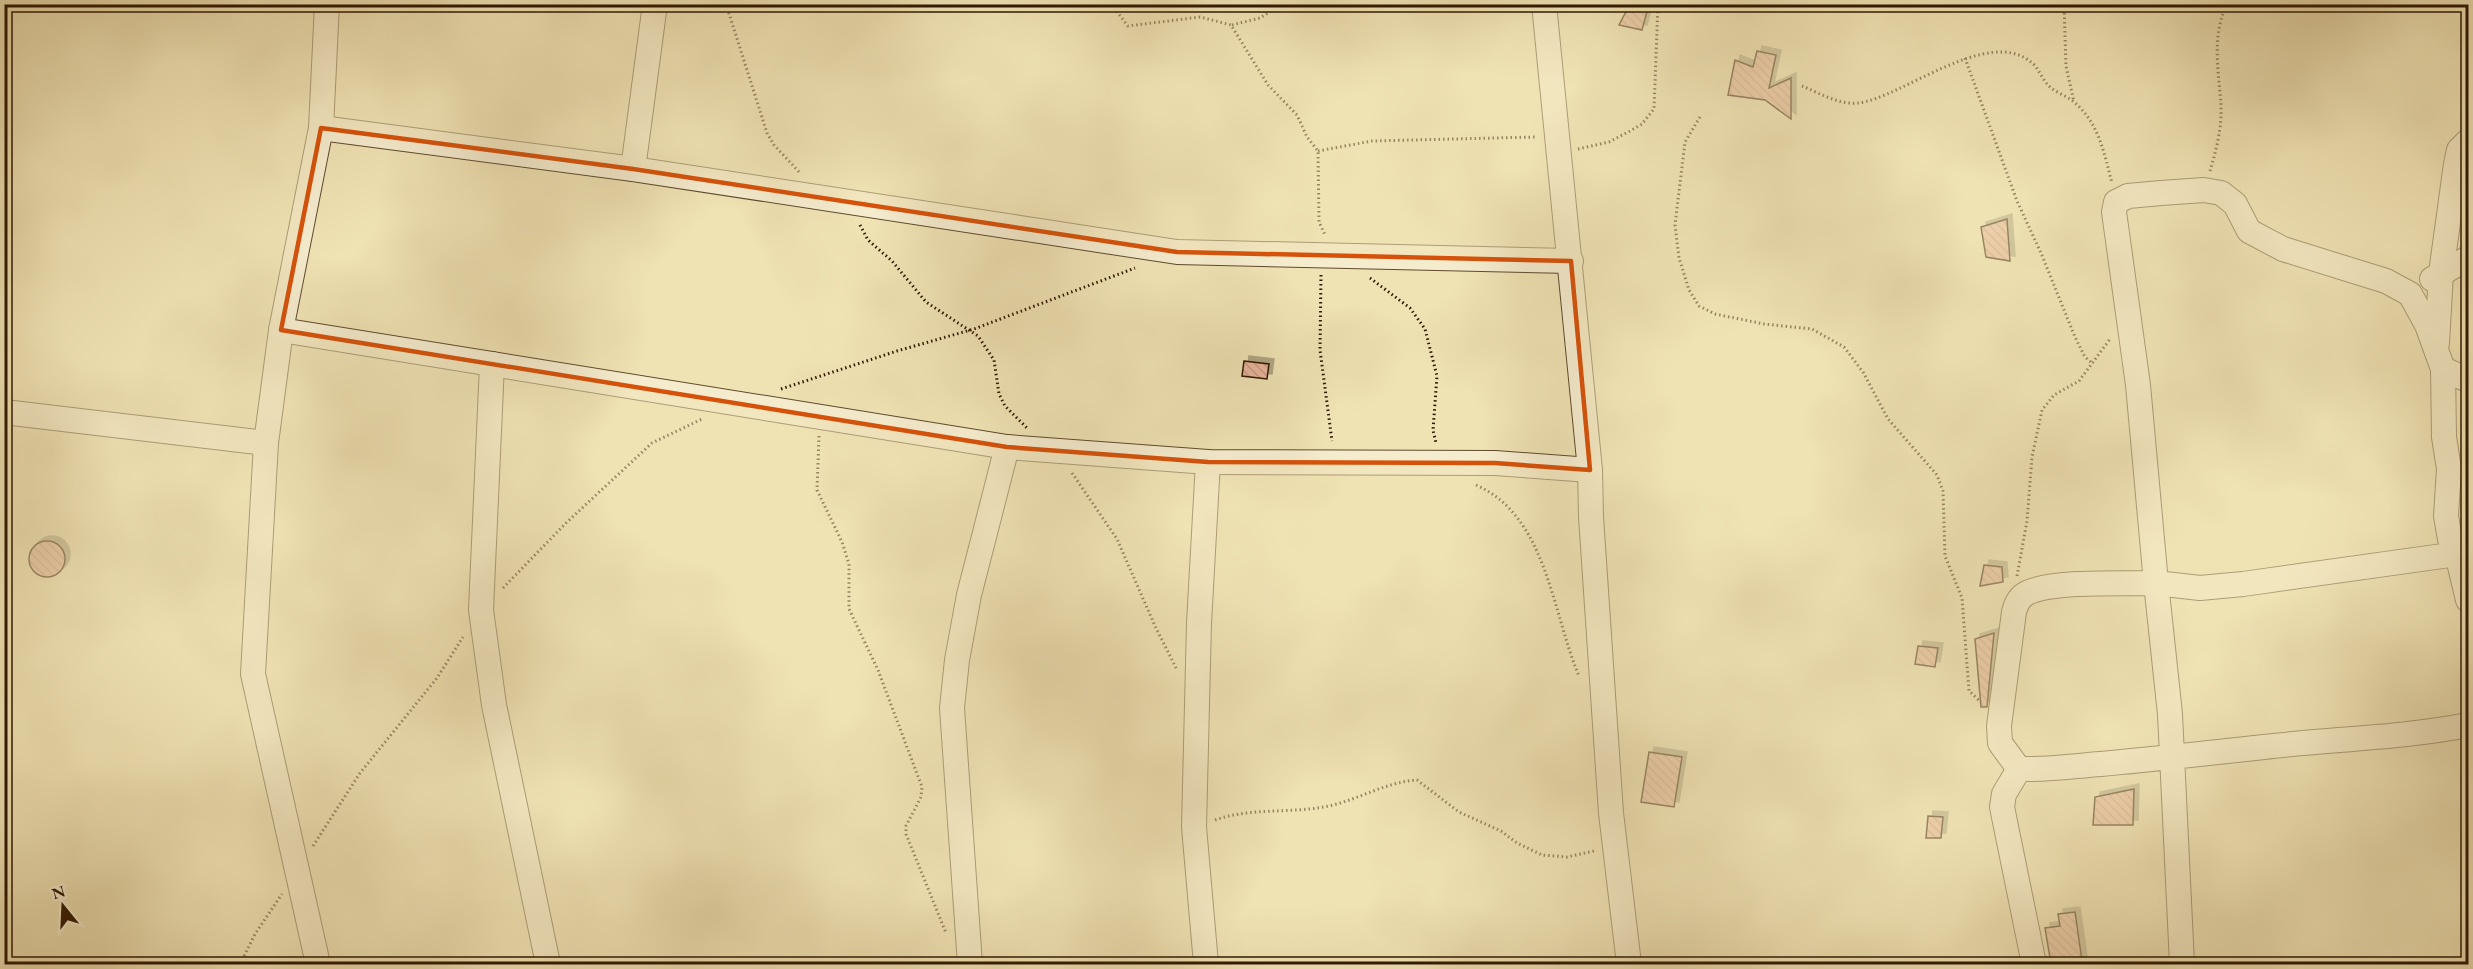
<svg xmlns="http://www.w3.org/2000/svg" width="2473" height="969" font-family="'EB Garamond',serif">
	<style>
		.building { fill: url(#building-back-hatch); stroke: #2f1800; stroke-width: 1.5; filter: url(#shadow) }
		.lines { fill: none; stroke-linecap: round; stroke-linejoin: round }
		.minor-casing { stroke: #5f4a2d; stroke-width: 26 }
		.path { stroke: #2f1800; stroke-width: 3; stroke-dasharray: 1.5 3; stroke-linecap: butt }
		.minor { stroke: #f5ecce; stroke-width: 24 }
		.marked { fill: none; stroke: #d6520b; stroke-width: 4.5; stroke-linejoin: round }
	</style>
	<defs>
		<pattern id="building-back-hatch" width="6" height="6" patternUnits="userSpaceOnUse" patternTransform="scale(1.5)"><rect width="6" height="6" fill="#e9b59c"/><path d="M-1 5l2 2M0 0l6 6M5-1l2 2" fill="none" stroke="#c89b85"/></pattern>
		<filter id="shadow"><feDropShadow dx="5" dy="-5" stdDeviation="0" flood-color="#0004"/></filter>
	</defs>
	<rect width="100%" height="100%" fill="#efe2b3"/>
	<filter id="stains"><feTurbulence type="fractalNoise" baseFrequency=".00333" numOctaves="4"/><feColorMatrix values="0 0 0 0 .2 0 0 0 0 .09 0 0 0 0 .02 0 0 0 .5 -.17"/></filter>
	<radialGradient id="worn" r=".72"><stop offset=".6" stop-color="#630" stop-opacity="0"/><stop offset="1" stop-color="#630" stop-opacity=".3"/></radialGradient>
	<g class="building">
		<polygon points="1630,4 1649,4 1642,30 1619,25"/>
		<polygon points="1757,51 1776,55 1769,88 1791,78 1791,119 1765,100 1728,95 1735,60 1753,67"/>
		<polygon points="2007,219 2010,261 1986,257 1981,227"/>
		<polygon points="1244,361 1269,364 1267,379 1242,376"/>
		<circle cx="47" cy="559" r="18"/>
		<polygon points="1984,565 2002,567 2003,582 1980,586"/>
		<polygon points="1994,633 1987,707 1981,707 1975,639"/>
		<polygon points="1918,646 1938,648 1935,667 1915,664"/>
		<polygon points="1649,752 1682,757 1674,807 1641,802"/>
		<polygon points="2134,789 2133,825 2093,825 2095,797"/>
		<polygon points="1928,816 1943,817 1941,838 1926,838"/>
		<polygon points="2075,912 2082,961 2051,964 2045,928 2060,926 2058,914"/>
	</g>
	<g class="lines">
		<g class="minor-casing">
			<g id="minor">
				<polyline points="1544,4 1590,470 1591,517 1611,813 1629,964"/>
				<polyline points="321,128 633,169 1177,252 1571,261"/>
				<polyline points="633,169 655,4"/>
				<polyline points="2432,279 2468,258"/>
				<polyline points="281,330 1007,447 1208,462 1495,463 1590,470"/>
				<polyline points="2437,343 2441,273 2456,164 2459,150 2468,141"/>
				<polyline points="492,364 481,610 494,705 548,964"/>
				<polyline points="2443,369 2468,380"/>
				<polyline points="4,412 266,443"/>
				<polyline points="2468,554 2457,554 2243,584 2200,588 2156,583 2138,385 2114,212 2116,202 2128,196 2161,193 2204,190 2221,193 2235,204 2249,231 2283,249 2386,281 2410,294 2427,325 2443,369 2444,437 2449,469 2446,516 2450,539 2457,554 2468,600"/>
				<polyline points="2019,769 2004,794 2002,807 2034,964"/>
				<polyline points="318,964 253,674 266,443 281,330 321,128 327,4"/>
				<polyline points="970,964 952,708 957,660 969,595 1007,447"/>
				<polyline points="1206,964 1194,827 1199,623 1208,462"/>
				<path d="M2182 964 2170 714 2156 583C2125 584 2053 580 2027 593 2019 597 2016 604 2014 612L1999 726 2000 743 2019 769C2047 770 2073 766 2101 764 2155 759 2210 753 2264 747 2332 739 2401 738 2468 725"/>
			</g>
		</g>
		<g class="path">
			<polyline points="726,4 767,133 774,145 801,174"/>
			<polyline points="1111,4 1128,26 1200,17 1231,25 1268,85 1297,115 1307,137 1318,151 1319,222 1325,235"/>
			<polyline points="2064,4 2066,66 2074,102"/>
			<polyline points="1232,25 1260,18 1282,4"/>
			<polyline points="1965,58 2017,201 2041,253 2075,337 2085,357 2093,364"/>
			<path d="M1802 86C1819 93 1839 105 1858 103 1902 98 1987 26 2031 62 2039 68 2042 80 2050 87 2057 93 2067 96 2074 102 2099 123 2104 153 2112 183"/>
			<polyline points="1700,117 1685,142 1675,225 1679,258 1689,290 1699,306 1715,314 1764,324 1812,329 1844,347 1863,372 1888,419 1937,475 1943,491 1945,556 1962,598 1969,691 1981,702"/>
			<polyline points="1578,149 1609,142 1630,131 1642,124 1654,109 1658,4"/>
			<polyline points="1318,151 1372,141 1536,137"/>
			<path d="M2210 171C2216 151 2222 128 2221 106 2219 72 2211 37 2227 4"/>
			<polyline points="860,225 868,240 892,261 926,302 978,336 994,360 999,394 1005,406 1027,428"/>
			<polyline points="1321,275 1320,350 1332,441"/>
			<polyline points="1370,278 1410,308 1425,329 1437,376 1433,430 1436,443"/>
			<polyline points="781,389 897,351 974,329 1135,268"/>
			<polyline points="819,436 817,490 842,542 849,564 849,609 878,670 922,787 921,797 906,826 906,834 946,933"/>
			<polyline points="1072,473 1117,539 1155,626 1177,670"/>
			<path d="M1476 485C1547 516 1552 613 1579 676"/>
			<polyline points="2017,576 2027,521 2032,457 2042,410 2054,395 2079,381 2110,339"/>
			<polyline points="503,588 566,523 652,443 702,419"/>
			<path d="M1215 820C1252 807 1291 814 1329 806 1360 799 1386 782 1417 780L1459 812 1501 831 1517 843 1542 855 1567 857 1594 851"/>
			<polyline points="313,846 360,773 437,678 463,637"/>
			<polyline points="240,964 255,934 282,894"/>
		</g>
		<use href="#minor" class="minor"/>
	</g>
	<path d="M0 0H2473V969H0ZM321 128 633 169 1177 252 1571 261 1590 470 1495 463 1208 462 1007 447 281 330Z" fill="#efe2b3" fill-opacity=".55" fill-rule="evenodd"/>
	<path class="marked" d="M321 128 633 169 1177 252 1571 261 1590 470 1495 463 1208 462 1007 447 281 330Z"/>
	<rect width="2473" height="969" fill="none" stroke="#efe2b3" stroke-width="24"/>
	<rect x="6" y="6" width="2461" height="957" fill="none" stroke="#2f1800" stroke-width="3"/>
	<rect x="12" y="12" width="2449" height="945" fill="none" stroke="#2f1800" stroke-width="1.5"/>
	<g transform="translate(63 906) rotate(342)" stroke="#f5ecce" stroke-width="4.5" paint-order="stroke">
	<path d="M0-4.5L10 22L0 15L-10 22Z" fill="#2f1800"/>
	<text y="-9" font-size="16" font-weight="bold" text-anchor="middle" fill="#2f1800">N</text>
	</g>
	<rect width="100%" height="100%" filter="url(#stains)"/>
	<rect width="100%" height="100%" fill="url(#worn)"/>
</svg>
